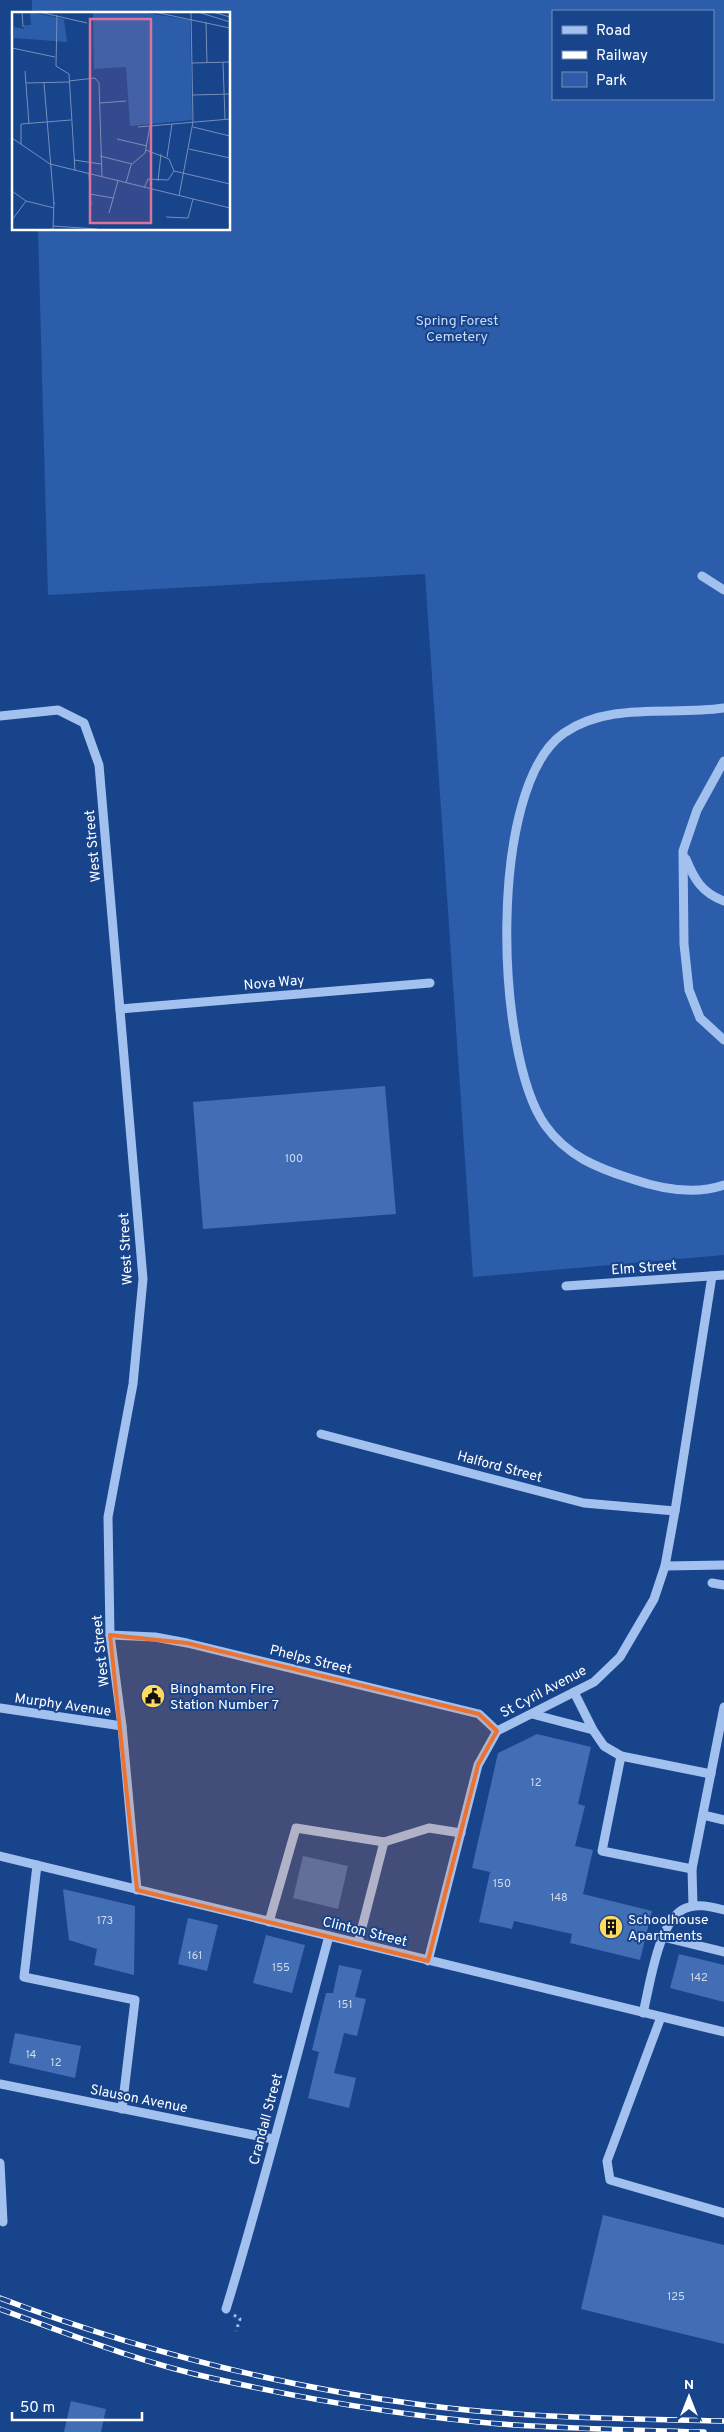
<svg xmlns="http://www.w3.org/2000/svg" width="724" height="2432" font-family="Overpass,sans-serif">
	<style>
		.green { fill: #2b5daa; fill-rule: evenodd }
		.building { fill: #416eb4 }
		.lines { fill: none; stroke-linecap: round; stroke-linejoin: round }
		.path { stroke: #a3c1ee; stroke-width: 3; stroke-dasharray: 2.5 4; stroke-linecap: butt }
		.minor { stroke: #a3c1ee; stroke-width: 9 }
		.rail-casing { stroke: #fff; stroke-width: 5.5 }
		.rail { stroke: #18448c; stroke-width: 4; stroke-dasharray: 11; stroke-linecap: butt }
		.marked { fill: #eb7230; fill-opacity: 0.2; stroke: #eb7230; stroke-width: 4; stroke-linejoin: round }
		.labels { text-anchor: middle; stroke-width: 4; stroke-linejoin: round; paint-order: stroke }
		.number-label { font-size: 11px; fill: #d0dbec }
		.park-label { font-size: 14px; fill: #c8dcfa; stroke: #18448c }
		.street-label { font-size: 14px; fill: #fff; stroke: #18448c }
		.poi-label { font-size: 14px; fill: #fff; stroke: #18448c; text-anchor: start }
		.inset-road { fill: none; stroke: #748fba; stroke-width: 1 }
		.view { fill: #da749d; fill-opacity: 0.15; stroke: #da749d; stroke-width: 2.5 }
		.inset-edge { fill: none; stroke: #fff; stroke-width: 2.5 }
	</style>
	<rect width="100%" height="100%" fill="#18448c"/>
	<path class="green" d="M32 0H724V1255L473 1277 425 574 48 595 38 229H229V14H32ZM553 11H713V99H553Z"/>
	<g class="building">
		<polygon points="385,1086 396,1214 203,1229 193,1102"/>
		<polygon points="537,1734 591,1747 578,1804 585,1806 575,1846 593,1850 583,1894 652,1911 640,1960 570,1943 572,1934 514,1921 512,1929 479,1922 490,1872 472,1868 498,1753"/>
		<polygon points="303,1856 348,1866 338,1909 293,1898"/>
		<polygon points="63,1889 135,1906 134,1975 94,1965 97,1949 69,1940"/>
		<polygon points="188,1918 218,1925 207,1971 178,1964"/>
		<polygon points="266,1935 305,1945 292,1993 253,1983"/>
		<polygon points="679,1954 724,1965 724,2002 670,1988"/>
		<polygon points="339,1965 362,1970 355,1997 366,1999 357,2036 344,2033 334,2073 356,2078 349,2108 308,2098 319,2052 312,2050 326,1993 333,1993"/>
		<polygon points="15,2033 81,2046 75,2078 9,2063"/>
		<polygon points="603,2215 724,2245 724,2344 581,2309"/>
		<polygon points="71,2401 106,2409 101,2432 64,2432"/>
	</g>
	<g class="lines">
		<polyline class="path" points="234,2315 240,2319 236,2331"/>
		<g class="minor">
			<polyline points="702,576 724,590"/>
			<path d="M724 708C672 716 610 701 564 733 487 786 495 1054 545 1125 567 1156 597 1168 632 1179 661 1189 695 1195 724 1185"/>
			<polyline points="0,716 58,710 84,723 99,765 143,1279 133,1384 108,1517 110,1635 122,1726 137,1890"/>
			<polyline points="724,761 697,810 683,851 684,944 689,990 700,1018 724,1040"/>
			<path d="M686 859C694 879 702 893 724 901"/>
			<polyline points="120,1009 430,983"/>
			<polyline points="566,1286 724,1275"/>
			<polyline points="321,1434 584,1503 675,1511"/>
			<polyline points="665,1566 724,1565"/>
			<polyline points="712,1583 724,1585"/>
			<polyline points="110,1635 155,1637 187,1643 479,1714 497,1731"/>
			<polyline points="574,1692 593,1730 604,1746 621,1756 602,1851 692,1869 693,1906"/>
			<polyline points="0,1708 122,1726"/>
			<polyline points="532,1714 593,1730"/>
			<polyline points="621,1756 711,1774"/>
			<polyline points="703,1815 724,1820"/>
			<polyline points="0,1856 724,2032"/>
			<polyline points="37,1865 24,1977 135,2000 122,2109"/>
			<polyline points="692,1869 724,1707"/>
			<polyline points="269,1922 296,1828 384,1842 429,1828 461,1833"/>
			<polyline points="663,1937 724,1952"/>
			<polyline points="358,1943 384,1842"/>
			<polyline points="428,1961 478,1765 497,1731 594,1682 620,1657 654,1599 665,1566 675,1511 712,1276"/>
			<path d="M643 2013C650 1986 658 1919 686 1908 698 1903 712 1907 724 1910"/>
			<polyline points="661,2017 607,2161 610,2180 724,2213"/>
			<polyline points="0,2084 273,2139"/>
			<polyline points="0,2163 3,2222"/>
			<path d="M226 2309C264 2186 295 2061 329 1936"/>
		</g>
		<g class="rail-casing">
			<g id="rail">
				<path d="M0 2298C137 2350 278 2386 423 2405 523 2418 624 2419 724 2421"/>
				<path d="M0 2309C71 2335 142 2363 216 2379 309 2400 405 2416 500 2424 568 2429 636 2430 704 2432"/>
			</g>
		</g>
		<use href="#rail" class="rail"/>
	</g>
	<path class="marked" d="M110 1635 187 1643 479 1714 497 1731 478 1765 428 1961 137 1890Z"/>
	<defs>
		<g id="civic-disc" transform="scale(1.25)"><circle r="9.5" fill="#ffd960" stroke="#18448c"/><path d="M-.6-6.5H3V-4.5H.6V-3L4-1V1h2V6H-6V1h2V-1L-.6-3ZM-1.2 2.5V6h2.4V2.5Z" fill="#111"/></g>
		<g id="building-disc" transform="scale(1.25)"><circle r="9.5" fill="#ffd960" stroke="#18448c"/><path d="M-4-6H4V6H1V3H-1V6H-4ZM-2.5-4.3h1.7v1.8h-1.7ZM.8-4.3h1.7v1.8H.8ZM-2.5-1h1.7V.8h-1.7ZM.8-1h1.7V.8H.8Z" fill="#111"/></g>
	</defs>
	<g fill-rule="evenodd">
		<use href="#civic-disc" x="153" y="1696"/>
		<use href="#building-disc" x="611" y="1927"/>
	</g>
	<g class="labels">
		<g class="number-label">
			<text x="294" y="1162">100</text>
			<text x="536" y="1786">12</text>
			<text x="502" y="1887">150</text>
			<text x="559" y="1901">148</text>
			<text x="105" y="1924">173</text>
			<text x="195" y="1959">161</text>
			<text x="281" y="1971">155</text>
			<text x="699" y="1981">142</text>
			<text x="345" y="2008">151</text>
			<text x="31" y="2058">14</text>
			<text x="56" y="2066">12</text>
			<text x="676" y="2300">125</text>
		</g>
		<g class="park-label">
			<text x="457" y="325">Spring Forest<tspan x="457" dy="16">Cemetery</tspan></text>
		</g>
		<g class="street-label">
			<text transform="translate(92 846) rotate(-95)" y="5">West Street</text>
			<text transform="translate(274 982) rotate(-5)" y="5">Nova Way</text>
			<text transform="translate(125 1249) rotate(-93)" y="5">West Street</text>
			<text transform="translate(644 1267) rotate(-4)" y="5">Elm Street</text>
			<text transform="translate(500 1466) rotate(15)" y="5">Halford Street</text>
			<text transform="translate(100 1651) rotate(-96)" y="5">West Street</text>
			<text transform="translate(311 1659) rotate(14)" y="5">Phelps Street</text>
			<text transform="translate(543 1691) rotate(-28)" y="5">St Cyril Avenue</text>
			<text transform="translate(63 1704) rotate(8)" y="5">Murphy Avenue</text>
			<text transform="translate(365 1931) rotate(14)" y="5">Clinton Street</text>
			<text transform="translate(139 2098) rotate(11)" y="5">Slauson Avenue</text>
			<text transform="translate(265 2119) rotate(-75)" y="5">Crandall Street</text>
		</g>
		<g class="poi-label">
			<text x="170" y="1693">Binghamton Fire<tspan x="170" dy="16">Station Number 7</tspan></text>
			<text x="628" y="1924">Schoolhouse<tspan x="628" dy="16">Apartments</tspan></text>
		</g>
	</g>
	<g transform="translate(12 12)">
		<rect width="218" height="218" fill="#18448c"/>
		<path d="M18 0 52 7 55 30 2 26V15L12 17V13H19ZM81 0H129L178 8 180 108 118 114 114 55 82 57Z" fill="#2b5daa"/>
		<path class="inset-road" d="M10 0 11 15M27 0 75 11M142 0 218 16M186 0 218 10M201 0 218 5M45 3 44 54 57 62 63 159M194 10 195 51M0 36 43 45M211 50 213 107M180 51 218 50M13 59 17 112M57 69 83 66 87 71 90 165M14 71 57 70M32 71 42 192M181 83 218 82M88 91 114 89M126 115 218 107M181 115 218 124M0 126 38 152 218 196M105 127 135 134M9 132V112L59 108M177 137 218 146M88 144 120 152M155 145 160 112M62 148 89 152M162 159 218 172M77 162 79 193M146 169 149 142M114 171 119 153 133 141 138 114M132 176 136 167 156 168 162 159 157 147 134 138M0 179 14 189 42 196M78 182 101 186M167 184 181 110 179 0M97 201 106 169M154 205 176 206 181 187M0 208 14 189M41 214 85 217M41 217 42 190"/>
		<path class="view" d="M78 7H139V211H78Z"/>
		<rect width="218" height="218" class="inset-edge"/>
	</g>
	<rect x="552" y="10" width="162" height="90" fill="#18448c" stroke="#748fba"/>
	<rect x="562" y="26" width="25" height="8" fill="#a3c1ee" stroke="#748fba"/>
	<text x="596" y="35" font-size="15" fill="#ffffff">Road</text>
	<rect x="562" y="51" width="25" height="8" fill="#ffffff" stroke="#748fba"/>
	<text x="596" y="60" font-size="15" fill="#ffffff">Railway</text>
	<rect x="562" y="72" width="25" height="15" fill="#2b5daa" stroke="#748fba"/>
	<text x="596" y="85" font-size="15" fill="#ffffff">Park</text>
	<g transform="translate(689 2397)" stroke="#18448c" stroke-width="4" paint-order="stroke">
	<path d="M0-4L9 19L0 12L-9 19Z" fill="#ffffff"/>
	<text y="-8" font-size="14" font-weight="bold" text-anchor="middle" fill="#ffffff">N</text>
	</g>
	<path d="M12 2412v8h130v-8" fill="none" stroke="#ffffff" stroke-width="2.5"/>
	<text x="20" y="2412" font-size="15" fill="#ffffff" stroke="#18448c" stroke-width="4" paint-order="stroke">50 m</text>
</svg>
